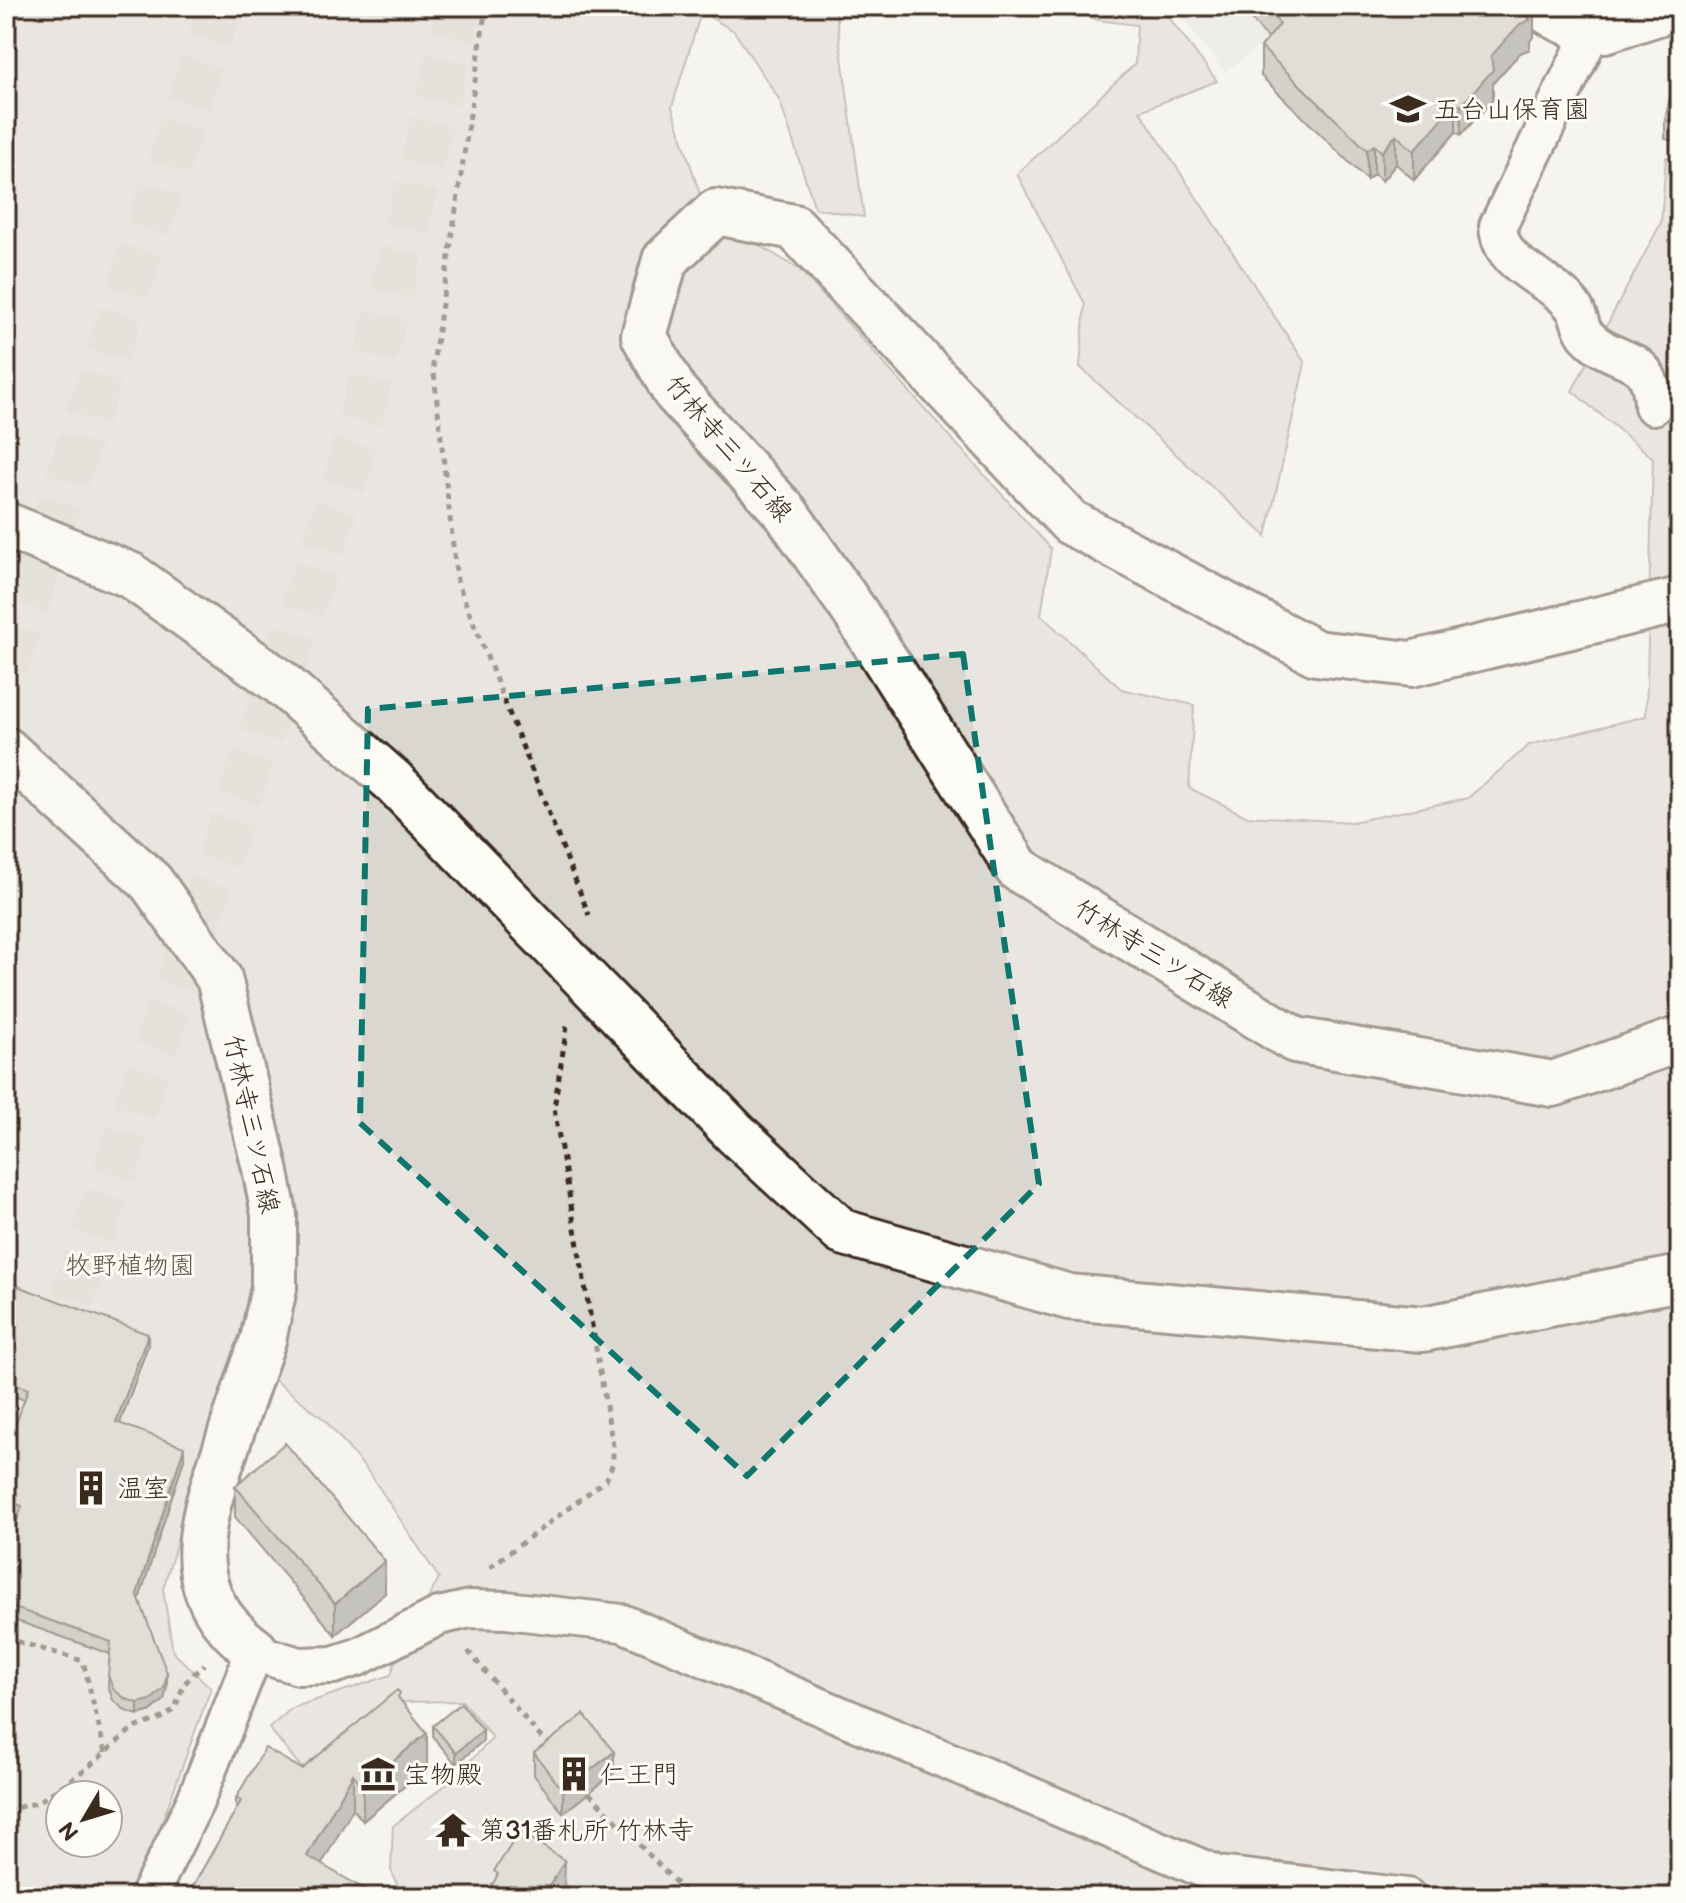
<svg xmlns="http://www.w3.org/2000/svg" width="1686" height="1903" font-family="'Balsamiq Sans','Klee One',sans-serif">
	<style>
		.built { fill: #e7e5df }
		.green { fill: #dad6d0; stroke: #8a8077; stroke-width: 2; fill-rule: evenodd }
		.lines { fill: none; stroke-linecap: round; stroke-linejoin: round }
		.secondary-tunnel { stroke: #d0ccc4; stroke-width: 44; stroke-dasharray: 44 22; stroke-linecap: butt }
		.minor-casing { stroke: #3b2a1e; stroke-width: 42 }
		.secondary-casing { stroke: #3b2a1e; stroke-width: 50 }
		.path { stroke: #3b2a1e; stroke-width: 5; stroke-dasharray: 6 6; stroke-linecap: butt }
		.minor { stroke: #fdfcf7; stroke-width: 36 }
		.secondary { stroke: #fdfcf7; stroke-width: 44 }
		.wall { fill: #aba6a1; stroke: #3b2a1e; stroke-width: 2 }
		.shaded-wall { fill: #8b8783; stroke: #3b2a1e; stroke-width: 2 }
		.building { fill: #c7c1bb; stroke: #3b2a1e; stroke-width: 2 }
		.marked { fill: none; stroke: #0f766e; stroke-width: 6; stroke-dasharray: 16 10; stroke-linejoin: round }
		.labels { text-anchor: middle; stroke-width: 6; stroke-linejoin: round; paint-order: stroke }
		.poi-label { font-size: 26px; fill: #3b2a1e; stroke: #fdfcf7; text-anchor: start }
		.street-label { font-size: 26px; fill: #3b2a1e; stroke: #fdfcf7 }
		.park-label { font-size: 26px; fill: #63554a; stroke: #fdfcf7 }
	</style>
	<rect width="100%" height="100%" fill="#f5f4ee"/>
	<filter id="ink" filterUnits="userSpaceOnUse"><feTurbulence type="fractalNoise" baseFrequency=".0125" numOctaves="2"/><feDisplacementMap in="SourceGraphic" scale="16" xChannelSelector="R" yChannelSelector="G"/><feConvolveMatrix kernelMatrix="1 2 1 2 8 2 1 2 1" color-interpolation-filters="sRGB"/></filter>
	<g filter="url(#ink)">
		<polygon class="built" points="1174,6 1312,6 1225,72"/>
		<g class="green">
			<path d="M6 6H835L864 217 815 208 779 99 734 31 701 12 672 107 706 213 800 270 1051 549 1041 615 1121 689 1194 705 1189 788 1246 816 1352 822 1468 798 1529 745 1646 716 1653 458 1572 391 1661 223 1666 157 1680 161V1897H583L521 1853 480 1897H403L391 1870 393 1826 448 1783 493 1738 462 1701 398 1702 318 1788 269 1728 292 1708 391 1675 405 1629 417 1619 439 1578 370 1474 325 1420 238 1351 190 1498 163 1589 173 1652 211 1688 140 1882 130 1897H6ZM60 1795H108V1843H60Z"/>
			<polygon points="1062,6 1160,6 1217,81 1140,111 1305,363 1266,536 1080,367 1085,304 1017,174 1135,64 1137,25 1098,20"/>
		</g>
		<g class="lines">
			<g class="secondary-tunnel">
				<polyline points="6,669 220,6"/>
				<polyline points="51,1362 346,479 460,6"/>
			</g>
			<g class="minor-casing">
				<g id="minor">
					<path d="M1535 6C1552 22 1569 28 1591 33L1605 6"/>
					<path d="M1653 406C1652 350 1616 367 1587 336 1580 329 1580 317 1574 308 1553 277 1500 270 1498 226L1591 33 1605 34 1680 10"/>
					<polyline points="148,1897 195,1802 255,1650 269,1657 299,1666 333,1665 358,1657 439,1616 470,1609 506,1610 622,1623 1218,1875 1407,1897"/>
				</g>
			</g>
			<g class="secondary-casing">
				<g id="secondary">
					<polyline points="6,525 130,575 280,682 393,781 735,1133 842,1232 1069,1297 1423,1329 1680,1278"/>
					<polyline points="1680,600 1411,664 1316,653 1070,522 794,227 716,212 665,260 644,336 675,392 786,513 855,612 1018,869 1295,1040 1553,1084 1680,1039"/>
					<path d="M6 750 151 882 219 978 265 1168 274 1214V1288L263 1340C250 1377 237 1414 225 1451 198 1528 179 1595 255 1650"/>
				</g>
			</g>
			<g class="path">
				<polyline points="486,6 433,365 457,581 589,915"/>
				<polyline points="6,1406 7,1404"/>
				<polyline points="490,1567 606,1480 613,1463 613,1446 554,1108 567,1026"/>
				<polyline points="6,1638 83,1661 105,1752"/>
				<polyline points="468,1651 549,1747"/>
				<polyline points="589,1793 690,1897"/>
				<polyline points="6,1810 37,1803 85,1770 132,1729 165,1717 175,1708 184,1684 204,1664"/>
			</g>
			<use href="#minor" class="minor"/>
			<use href="#secondary" class="secondary"/>
		</g>
		<g class="wall">
			<polygon points="1240,6 1530,6 1534,36 1530,41 1530,49 1520,53 1493,83 1493,99 1461,135 1456,132 1414,180 1396,164 1382,181 1374,174 1367,180 1261,76 1261,47 1268,39"/>
			<polygon points="1680,54 1680,142 1665,139 1665,120"/>
			<polygon points="6,1301 148,1345 120,1423 184,1459 139,1599 167,1685 164,1700 151,1711 138,1715 126,1711 113,1700 108,1686 110,1654 6,1617 6,1552 18,1517 6,1513 6,1452 25,1400 6,1393"/>
			<polygon points="235,1486 385,1593 335,1635 235,1517"/>
			<polygon points="400,1700 427,1767 363,1821 353,1809 187,1897 236,1811 236,1798 302,1769"/>
			<polygon points="433,1726 483,1741 456,1764 433,1737"/>
			<polygon points="534,1753 614,1773 563,1813 534,1775"/>
		</g>
		<g class="shaded-wall">
			<polygon points="1525,6 1534,7 1534,36 1530,41 1530,49 1520,53 1493,83 1493,99 1461,135 1461,106 1491,56"/>
			<polygon points="1456,103 1456,132 1414,180 1414,151"/>
			<polygon points="1396,135 1396,164 1382,181 1382,152"/>
			<polygon points="1374,145 1374,174 1367,180 1367,150"/>
			<polygon points="148,1334 148,1345 116,1434 116,1422"/>
			<polygon points="184,1447 184,1459 137,1606 137,1594"/>
			<polygon points="385,1561 385,1593 335,1635 335,1604"/>
			<polygon points="167,1673 167,1685 164,1700 151,1711 138,1715 138,1703"/>
			<polygon points="483,1730 483,1741 456,1764 456,1753"/>
			<polygon points="427,1733 427,1767 363,1821 363,1786"/>
			<polygon points="614,1752 614,1773 563,1813 563,1791"/>
			<polygon points="353,1774 353,1809 307,1890 307,1856"/>
			<polygon points="565,1861 564,1897 542,1897"/>
		</g>
		<g class="building">
			<polygon points="1265,6 1529,6 1534,7 1527,15 1530,20 1520,24 1491,56 1493,70 1461,106 1456,103 1414,151 1396,135 1382,152 1374,145 1367,150 1261,47 1280,24"/>
			<polygon points="1680,54 1680,123 1665,120"/>
			<polygon points="12,1284 148,1334 116,1422 184,1447 137,1594 167,1673 164,1688 151,1700 138,1703 126,1699 113,1689 108,1675 111,1642 6,1605 6,1552 22,1506 6,1501 6,1452 28,1389 6,1381 6,1301"/>
			<polygon points="285,1443 385,1561 335,1604 235,1486"/>
			<polygon points="397,1690 400,1693 398,1697 427,1733 363,1786 353,1774 307,1856 378,1897 187,1897 241,1801 236,1798 265,1748 302,1769"/>
			<polygon points="461,1703 483,1730 456,1753 433,1726"/>
			<polygon points="584,1714 614,1752 563,1791 534,1753"/>
			<polygon points="520,1831 565,1861 542,1897 486,1897 498,1874 494,1871"/>
		</g>
	</g>
	<path d="M0 0H1686V1903H0ZM963 654 1039 1184 747 1476 360 1123 368 709Z" fill="#f5f4ee" fill-opacity=".55" fill-rule="evenodd"/>
	<path class="marked" d="M963 654 1039 1184 747 1476 360 1123 368 709Z"/>
	<defs>
		<g id="school-bare" transform="scale(2.76)"><path d="M0-5L7-2L0 1L-7-2ZM-4 1L0 2.5L4 1V4Q0 6-4 4Z" fill="#3b2a1e" stroke="#fdfcf7" stroke-width="2.5" paint-order="stroke"/></g>
		<g id="building-bare" transform="scale(2.76)"><path d="M-4-6H4V6H1V3H-1V6H-4ZM-2.5-4.3h1.7v1.8h-1.7ZM.8-4.3h1.7v1.8H.8ZM-2.5-1h1.7V.8h-1.7ZM.8-1h1.7V.8H.8Z" fill="#3b2a1e" stroke="#fdfcf7" stroke-width="2.5" paint-order="stroke"/></g>
		<g id="museum-bare" transform="scale(2.76)"><path d="M0-6L6-3V-2H-6V-3ZM-5-1h2V3h-2ZM-1-1h2V3h-2ZM3-1h2V3H3ZM-6 4H6V6H-6Z" fill="#3b2a1e" stroke="#fdfcf7" stroke-width="2.5" paint-order="stroke"/></g>
		<g id="temple-bare" transform="scale(2.76)"><path d="M0-6L5-2H3V0L6.5 2.5H4V6H1.5V3h-3V6H-4V2.5H-6.5L-3 0V-2H-5Z" fill="#3b2a1e" stroke="#fdfcf7" stroke-width="2.5" paint-order="stroke"/></g>
	</defs>
	<g fill-rule="evenodd">
		<use href="#school-bare" x="1408" y="109"/>
		<use href="#building-bare" x="91" y="1488"/>
		<use href="#museum-bare" x="378" y="1774"/>
		<use href="#building-bare" x="574" y="1774"/>
		<use href="#temple-bare" x="453" y="1830"/>
	</g>
	<g class="labels">
		<g class="poi-label">
			<text x="1434" y="118">五台山保育園</text>
			<text x="117" y="1497">温室</text>
			<text x="404" y="1783">宝物殿</text>
			<text x="600" y="1783">仁王門</text>
			<text x="479" y="1839">第31番札所 竹林寺</text>
		</g>
		<g class="street-label">
			<text transform="translate(729 448) rotate(50)" y="9">竹林寺三ツ石線</text>
			<text transform="translate(1154 953) rotate(32)" y="9">竹林寺三ツ石線</text>
			<text transform="translate(252 1124) rotate(78)" y="9">竹林寺三ツ石線</text>
		</g>
		<g class="park-label">
			<text x="130" y="1274">牧野植物園</text>
		</g>
	</g>
	<rect width="1686" height="1903" fill="none" stroke="#fdfcf7" stroke-width="32"/>
	<rect x="16" y="16" width="1654" height="1871" fill="none" stroke="#3b2a1e" stroke-width="3" filter="url(#ink)"/>
	<g transform="translate(84 1819) rotate(232)"><circle r="38" fill="#fdfcf7" stroke="#afa8a0" stroke-width="2"/>
	<path d="M0-6L14 30L0 20L-14 30Z" fill="#3b2a1e"/>
	<text y="-12" font-size="22" font-weight="bold" text-anchor="middle" fill="#3b2a1e">N</text>
	</g>
</svg>
